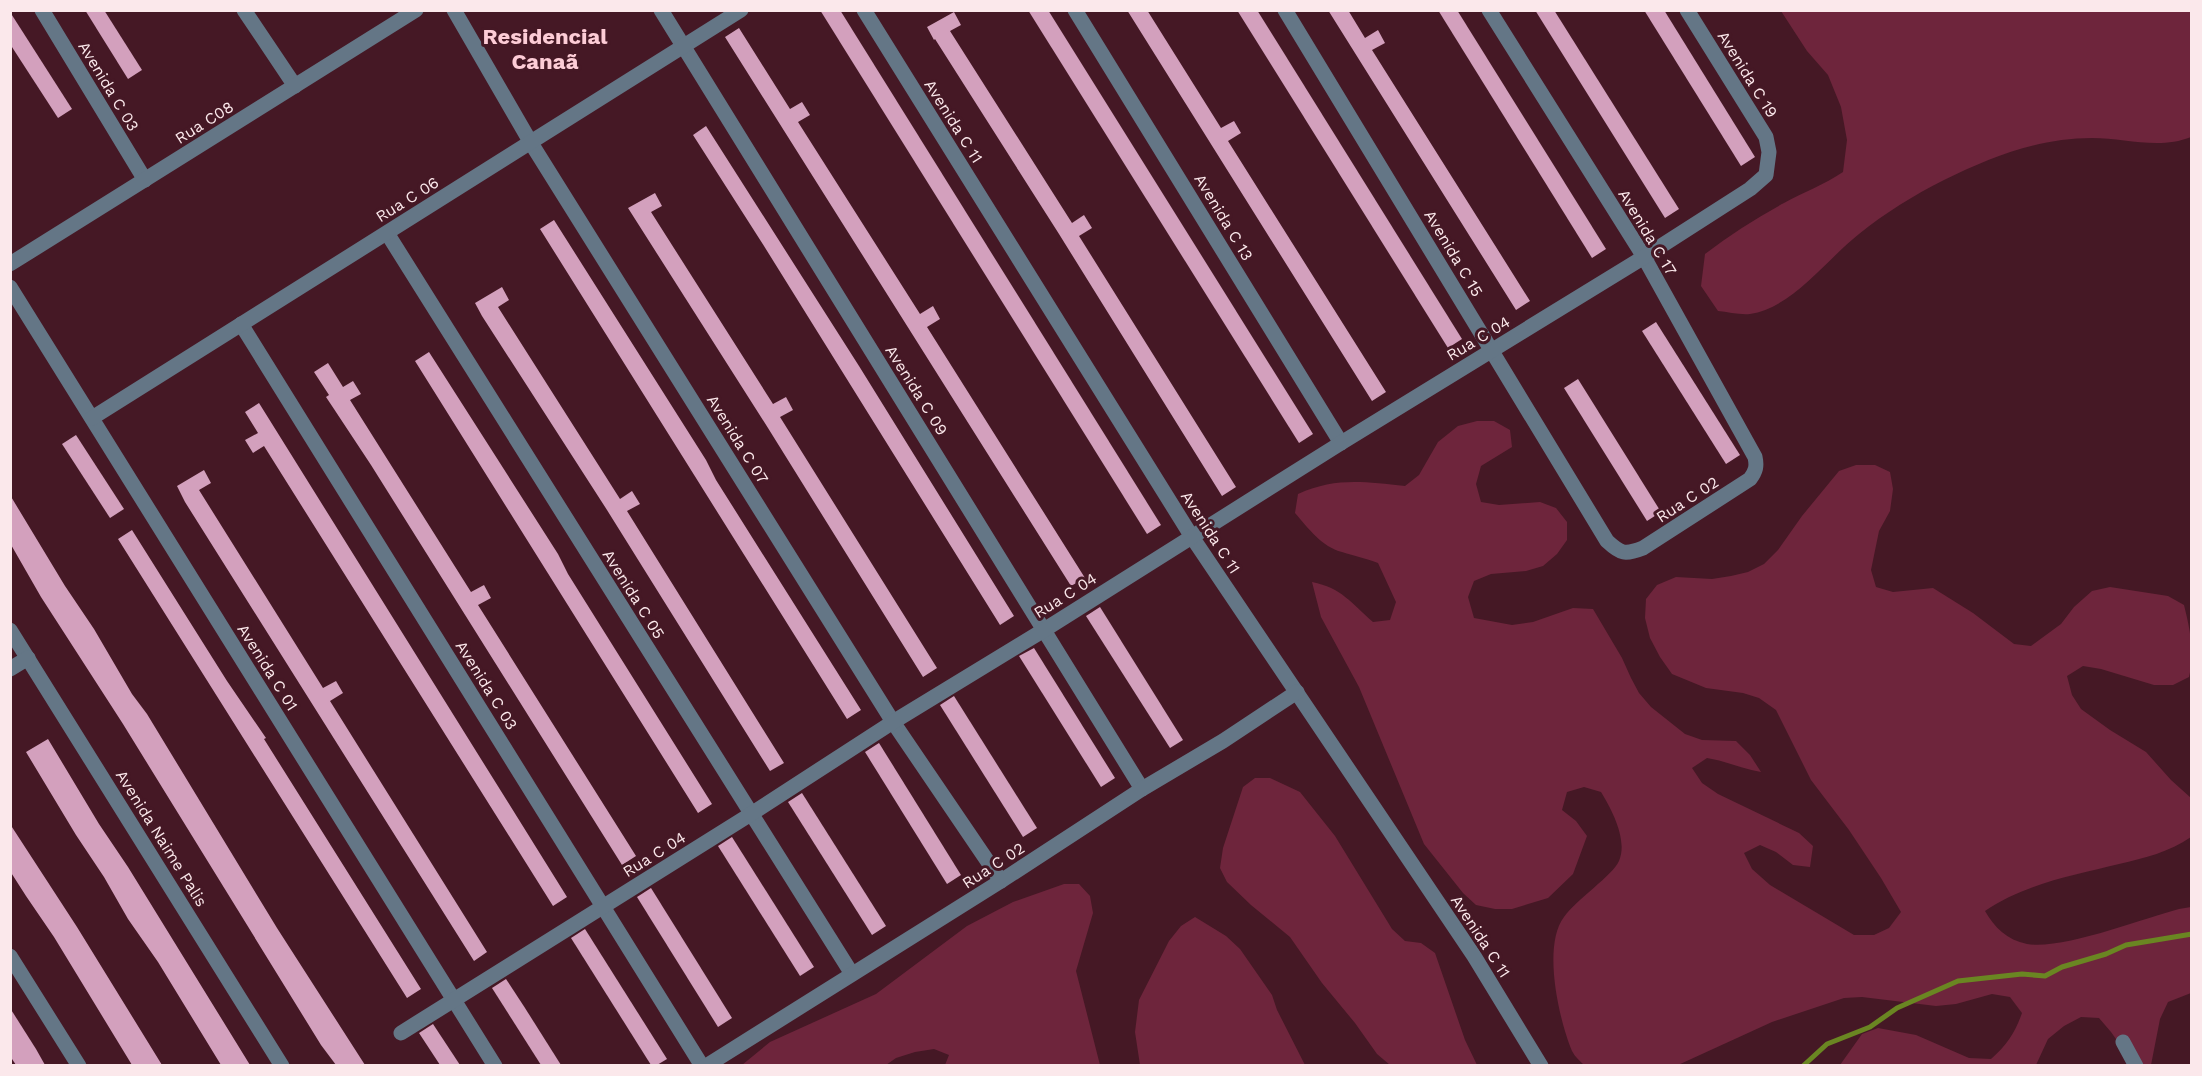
<svg xmlns="http://www.w3.org/2000/svg" width="2202" height="1076" font-family="'Work Sans',sans-serif">
	<style>
		.green { fill: #6e253c }
		.lines { fill: none; stroke-linecap: round; stroke-linejoin: round }
		.stream { stroke: #6a8622; stroke-width: 5 }
		.building { fill: #d3a0bd }
		.minor { stroke: #647686; stroke-width: 15 }
		.labels { text-anchor: middle; stroke-width: 6; stroke-linejoin: round; paint-order: stroke }
		.street-label { font-size: 16px; fill: #fbe8eb; stroke: #451825 }
		.district-label { font-size: 22px; font-weight: bold; fill: #fdccd6; stroke: #451825 }
	</style>
	<rect width="100%" height="100%" fill="#451825"/>
	<g class="green">
		<path d="M1781 11H2191V137C2159 150 2125 138 2092 138 2039 138 1991 157 1944 180 1914 195 1885 213 1859 234 1827 259 1792 308 1750 314 1740 315 1728 312 1718 311L1701 286 1705 254C1730 235 1756 218 1784 203 1804 192 1824 185 1843 172L1847 140 1841 107 1828 75 1807 51Z"/>
		<path d="M1477 421H1494L1510 430 1512 447 1481 466 1476 484 1481 502 1499 505 1540 502 1556 508 1567 522V540L1557 554 1543 566 1526 571 1491 574 1474 581 1468 597 1474 618 1512 625 1533 622 1573 608 1593 609 1622 658 1631 678 1639 693 1651 707 1685 734 1702 740 1736 741 1750 755 1761 772C1742 769 1726 761 1707 758L1692 768 1702 783 1718 794 1799 833 1813 846 1810 867 1793 865 1776 852 1760 845 1744 853 1752 869 1770 885 1854 935H1874L1889 928 1901 912 1881 878 1849 830 1811 780 1776 710 1759 698 1743 693 1706 688 1672 674 1660 657 1650 638 1645 618 1646 599 1657 585 1676 577 1712 579 1731 576 1748 572 1764 564 1778 550 1802 516 1839 471 1856 465H1875L1890 472 1893 489 1890 511 1879 531 1871 570 1876 587 1893 592 1933 588 1973 613 2014 644 2031 646 2061 624 2074 607 2092 591 2110 587 2168 596 2184 605C2190 629 2195 653 2189 677L2173 685H2154L2101 669 2083 666 2067 676 2072 695 2081 709 2110 730 2146 752 2171 780 2191 798V837C2169 852 2145 858 2119 864 2074 875 2024 884 1985 911 1994 927 2007 940 2027 944 2063 950 2141 919 2179 909L2191 907V993L2168 1002 2160 1019 2151 1065 2133 1063 2111 1032 2099 1018 2081 1017 2064 1026 2048 1039 2036 1065H1840L1862 1034 1878 1028 1916 1035 1969 1058 1991 1059C2007 1045 2015 1033 2022 1013L2010 997 1992 994 1956 1004 1936 1006 1862 997 1844 998 1772 1022 1678 1065H1584C1580 1061 1575 1057 1572 1051 1559 1020 1542 946 1564 917 1576 900 1613 875 1619 861 1628 840 1612 810 1601 792L1584 787 1567 792 1562 810 1576 821 1587 836 1573 874 1548 898 1512 909H1495L1476 905 1463 893 1424 844 1359 687 1321 617 1312 582C1342 588 1351 603 1373 622L1390 620 1396 602 1378 563C1365 558 1355 556 1342 552 1322 547 1308 528 1295 513L1298 494C1336 477 1364 482 1405 486L1419 475 1438 442 1458 426Z"/>
		<polygon points="1255,778 1270,778 1300,792 1335,836 1392,929 1405,941 1421,943 1435,953 1465,1040 1477,1065 1390,1065 1377,1054 1355,1023 1322,983 1290,937 1251,905 1227,882 1220,868 1223,848 1243,787"/>
		<polygon points="1064,884 1079,884 1090,896 1093,913 1076,971 1100,1065 945,1065 949,1055 934,1049 915,1052 896,1058 886,1065 742,1065 770,1042 876,994 967,926 1013,902"/>
		<polygon points="1195,917 1226,936 1240,949 1272,995 1277,1010 1305,1065 1140,1065 1135,1032 1139,1000 1169,941 1181,926"/>
	</g>
	<g class="lines">
		<polyline class="stream" points="1803,1066 1827,1044 1870,1027 1897,1008 1958,981 2022,974 2045,976 2062,967 2106,954 2126,945 2192,934"/>
	</g>
	<g class="building">
		<polygon points="85,10 104,10 142,70 128,79"/>
		<polygon points="820,10 840,10 1161,525 1147,534"/>
		<polygon points="1028,10 1048,10 1313,434 1299,443"/>
		<polygon points="1127,10 1147,10 1221,128 1234,121 1241,133 1228,141 1386,392 1372,401"/>
		<polygon points="1237,10 1257,10 1462,339 1448,348"/>
		<polygon points="1328,10 1348,10 1365,38 1378,30 1385,43 1372,50 1530,301 1516,310"/>
		<polygon points="1438,10 1457,10 1606,249 1592,258"/>
		<polygon points="1535,10 1554,10 1679,209 1665,218"/>
		<polygon points="1644,10 1664,10 1755,157 1741,166"/>
		<polygon points="10,12 72,109 58,118 10,44"/>
		<polygon points="954,12 961,25 950,31 1072,223 1084,215 1092,228 1079,236 1236,487 1222,496 1059,234 935,39 934,40 927,27"/>
		<polygon points="739,28 790,109 802,102 810,115 798,122 920,314 933,306 940,319 927,327 1085,578 1071,586 725,37"/>
		<polygon points="706,126 859,366 1014,616 1000,625 764,246 693,135"/>
		<polygon points="655,193 662,206 651,212 773,404 786,397 793,410 780,417 937,668 923,677 768,428 628,208"/>
		<polygon points="554,220 706,460 716,480 861,710 847,719 540,229"/>
		<polygon points="502,287 509,300 498,307 620,499 632,491 640,504 627,511 784,763 770,771 607,510 482,316 475,303"/>
		<polygon points="1656,322 1740,455 1726,464 1642,331"/>
		<polygon points="429,352 558,554 568,574 712,804 698,813 415,361"/>
		<polygon points="328,363 343,387 353,381 361,394 350,400 471,592 484,585 491,598 478,605 636,856 622,865 371,465 334,409 326,397 329,395 314,372"/>
		<polygon points="1578,379 1661,512 1647,521 1564,388"/>
		<polygon points="259,403 567,897 553,906 264,446 253,453 245,440 258,433 245,412"/>
		<polygon points="76,435 124,509 110,518 62,444"/>
		<polygon points="204,470 211,483 199,490 323,688 336,681 343,693 330,701 487,952 474,961 185,502 177,486"/>
		<polygon points="10,495 65,586 94,629 132,694 147,714 277,928 365,1065 336,1065 321,1045 123,724 41,597 10,543"/>
		<polygon points="132,530 227,681 266,738 264,739 421,989 407,998 118,539"/>
		<polygon points="1100,607 1183,740 1170,748 1086,616"/>
		<polygon points="1034,648 1115,778 1101,787 1019,656"/>
		<polygon points="954,696 1037,828 1023,837 940,705"/>
		<polygon points="48,739 99,824 128,867 250,1065 221,1065 158,962 128,919 104,877 76,835 26,752"/>
		<polygon points="879,743 961,875 947,884 865,752"/>
		<polygon points="802,793 886,926 872,935 788,802"/>
		<polygon points="10,824 77,927 162,1065 132,1065 54,937 26,896 10,871"/>
		<polygon points="732,837 814,967 800,976 718,846"/>
		<polygon points="651,888 732,1018 718,1027 637,897"/>
		<polygon points="585,929 667,1059 657,1065 651,1065 571,938"/>
		<polygon points="506,979 525,1008 561,1065 541,1065 492,988"/>
		<polygon points="10,1008 36,1049 45,1065 16,1065 10,1056"/>
		<polygon points="433,1024 460,1065 440,1065 419,1033"/>
	</g>
	<g class="lines">
		<g class="minor">
			<polyline points="42,10 145,180"/>
			<polyline points="244,10 295,86"/>
			<polyline points="454,10 531,143 893,722 1001,881"/>
			<polyline points="661,10 1142,789"/>
			<polyline points="864,10 1192,537 1474,956 1541,1066"/>
			<polyline points="1075,10 1341,443"/>
			<path d="M1285 10 1607 541C1621 554 1625 555 1643 548L1750 479C1756 471 1757 466 1755 457L1644 257 1489 10"/>
			<polyline points="387,233 852,974"/>
			<polyline points="10,264 416,10"/>
			<polyline points="10,287 495,1066"/>
			<polyline points="241,324 702,1066"/>
			<polyline points="92,418 741,10"/>
			<polyline points="10,630 282,1066"/>
			<polyline points="10,669 28,658"/>
			<polyline points="10,956 79,1066"/>
			<polyline points="401,1033 751,814 893,722 1044,630 1341,443 1644,257 1750,189 1766,175 1769,152 1766,137 1687,10"/>
			<polyline points="2123,1042 2136,1066"/>
			<polyline points="706,1066 1001,881 1142,789 1223,741 1297,692"/>
		</g>
	</g>
	<g class="labels">
		<g class="street-label">
			<text transform="translate(1748 74) rotate(58)" y="6">Avenida C 19</text>
			<text transform="translate(109 86) rotate(59)" y="6">Avenida C 03</text>
			<text transform="translate(954 121) rotate(58)" y="6">Avenida C 11</text>
			<text transform="translate(204 122) rotate(-32)" y="6">Rua C08</text>
			<text transform="translate(407 199) rotate(-32)" y="6">Rua C 06</text>
			<text transform="translate(1224 217) rotate(59)" y="6">Avenida C 13</text>
			<text transform="translate(1648 232) rotate(59)" y="6">Avenida C 17</text>
			<text transform="translate(1454 253) rotate(59)" y="6">Avenida C 15</text>
			<text transform="translate(1478 338) rotate(-31)" y="6">Rua C 04</text>
			<text transform="translate(917 390) rotate(58)" y="6">Avenida C 09</text>
			<text transform="translate(738 439) rotate(58)" y="6">Avenida C 07</text>
			<text transform="translate(1687 499) rotate(-33)" y="6">Rua C 02</text>
			<text transform="translate(1211 532) rotate(57)" y="6">Avenida C 11</text>
			<text transform="translate(634 594) rotate(58)" y="6">Avenida C 05</text>
			<text transform="translate(1065 595) rotate(-32)" y="6">Rua C 04</text>
			<text transform="translate(268 667) rotate(58)" y="6">Avenida C 01</text>
			<text transform="translate(487 685) rotate(58)" y="6">Avenida C 03</text>
			<text transform="translate(162 838) rotate(58)" y="6">Avenida Naime Palis</text>
			<text transform="translate(654 854) rotate(-32)" y="6">Rua C 04</text>
			<text transform="translate(993 865) rotate(-33)" y="6">Rua C 02</text>
			<text transform="translate(1481 936) rotate(57)" y="6">Avenida C 11</text>
		</g>
		<g class="district-label">
			<text x="545" y="44">Residencial<tspan x="545" dy="25">Canaã</tspan></text>
		</g>
	</g>
	<rect width="2202" height="1076" fill="none" stroke="#fbe8eb" stroke-width="24"/>
</svg>
